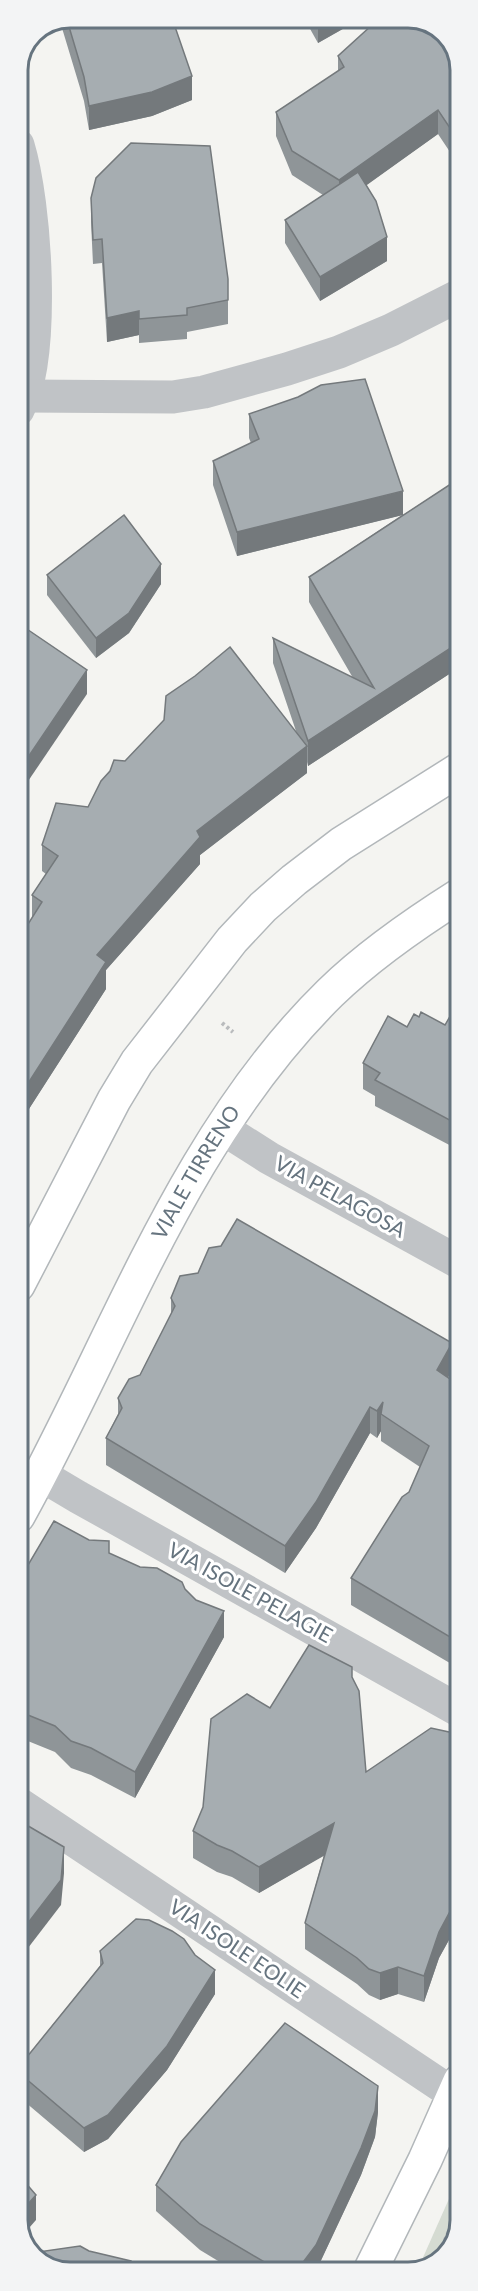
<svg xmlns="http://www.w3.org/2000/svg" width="478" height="2291" font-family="Lato,sans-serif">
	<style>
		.green { fill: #d5dbd2 }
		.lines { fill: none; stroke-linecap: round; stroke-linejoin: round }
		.secondary-casing { stroke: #b2b7ba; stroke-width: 36 }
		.path { stroke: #b9bbbd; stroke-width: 4; stroke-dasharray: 3 3; stroke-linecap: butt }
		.street { stroke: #c0c3c6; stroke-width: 33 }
		.secondary { stroke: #fff; stroke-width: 33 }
		.wall { fill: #8f9598 }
		.shaded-wall { fill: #74797c }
		.building { fill: #a6adb1; stroke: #74797c; stroke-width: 1.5 }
		.labels { text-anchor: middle; stroke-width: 6; stroke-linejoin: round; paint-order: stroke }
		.street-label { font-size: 21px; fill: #66747f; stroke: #fff }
		.rim { fill: none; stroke: #66747f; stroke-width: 3 }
	</style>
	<rect width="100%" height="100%" fill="#f4f4f1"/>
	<polygon class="green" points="460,2174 460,2221 447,2255 417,2271"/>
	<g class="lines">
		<g class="secondary-casing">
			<g id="secondary">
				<polyline points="18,1285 114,1100 137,1062 232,940 263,907 294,880 341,844 460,769"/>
				<path id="s1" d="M18 1516C116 1340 183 1137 330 993 369 955 414 924 460 895"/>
				<polyline points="369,2273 425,2160 460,2081"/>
			</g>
		</g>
		<g class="path">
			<polyline points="222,1023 233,1032"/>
			<polyline points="435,2262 460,2207"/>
		</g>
		<g class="street">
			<path d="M18 145C36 204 46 356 18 410"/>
			<polyline points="25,396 173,397 204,392 287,369 339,352 391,330 460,295"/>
			<polyline points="222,1128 269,1158 460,1263"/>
			<polyline points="41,1475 78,1497 460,1711"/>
			<polyline points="18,1803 455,2095"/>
		</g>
		<use href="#secondary" class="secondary"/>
	</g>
	<g class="wall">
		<polygon points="71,18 192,100 152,116 89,130 84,101 62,28 54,29 53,25"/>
		<polygon points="304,18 362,18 318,43"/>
		<polygon points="338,56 459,63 460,167 438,134 366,185 387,261 320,301 285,243 285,220 323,195 292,175 276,136 276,112 338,71"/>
		<polygon points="91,198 228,279 228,324 187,332 187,339 139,343 139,335 107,342 102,263 93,264 91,222"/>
		<polygon points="460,347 460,389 452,376 452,351"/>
		<polygon points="249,414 403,515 460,478 460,667 308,766 307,762 307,773 200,855 200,864 106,970 106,989 27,1112 18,1105 18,940 32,918 32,895 46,874 42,871 42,845 88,807 125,761 297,734 273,663 273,638 353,678 309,602 309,577 402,515 237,556 213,485 213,461 251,443 249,438"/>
		<polygon points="47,575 161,584 129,633 96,658 47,595"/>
		<polygon points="460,999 460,1155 457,1154 457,1149 375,1106 375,1096 363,1089 363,1063 419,1017 445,1025"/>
		<polygon points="171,1298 452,1370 448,1378 460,1386 460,1669 351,1605 351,1578 409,1492 420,1467 381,1441 381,1431 377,1438 370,1433 316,1528 285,1573 106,1465 106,1438 118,1414 118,1398 140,1375 171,1314"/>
		<polygon points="109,1553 185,1589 224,1637 135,1798 91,1775 71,1768 55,1752 18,1737 18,1582"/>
		<polygon points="352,1677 366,1772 458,1899 458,1916 455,1929 439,1958 424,2002 398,1994 380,2000 369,1995 357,1984 305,1949 305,1923 324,1855 259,1893 232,1877 217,1872 193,1858 193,1831 270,1708"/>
		<polygon points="100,1951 215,1994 167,2070 108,2139 84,2152 18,2096 18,2068 100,1966"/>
		<polygon points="378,2112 375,2137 361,2175 315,2273 238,2273 200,2250 156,2211 156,2185"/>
	</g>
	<g class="shaded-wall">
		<polygon points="326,18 362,18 318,43 318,23"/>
		<polygon points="192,76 192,100 152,116 89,130 89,106"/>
		<polygon points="438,110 438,134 339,205 339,180"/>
		<polygon points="387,237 387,261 320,301 320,277"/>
		<polygon points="139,311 139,335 107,342 107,318"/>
		<polygon points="403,491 403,515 237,556 237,532"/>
		<polygon points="161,564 161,584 129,633 96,658 96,638"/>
		<polygon points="460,642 460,667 308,766 308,741"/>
		<polygon points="87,670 87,694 18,796 18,772"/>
		<polygon points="307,746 307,773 200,855 200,864 106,970 106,989 27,1112 27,1085 97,955 197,831"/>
		<polygon points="452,1343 452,1370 437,1397 437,1370"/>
		<polygon points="383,1402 381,1414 381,1431 377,1438 377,1411"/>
		<polygon points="370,1407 370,1433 316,1528 285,1573 285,1546"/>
		<polygon points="224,1611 224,1637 135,1798 135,1772"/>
		<polygon points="334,1823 334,1850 259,1893 259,1867"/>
		<polygon points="64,1847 64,1873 61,1905 18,1961 18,1936"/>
		<polygon points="460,1865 460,1892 458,1899 458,1916 455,1929 439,1958 424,2002 424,1976"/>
		<polygon points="398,1967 398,1994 380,2000 380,1973"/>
		<polygon points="215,1970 215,1994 167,2070 108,2139 84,2152 84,2128"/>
		<polygon points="378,2086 378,2112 375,2137 361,2175 316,2271 315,2273 295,2273"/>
		<polygon points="36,2195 36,2220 22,2236 18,2228 18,2215"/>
	</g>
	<g class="building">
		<polygon points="71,18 172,18 192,76 152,92 89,106 84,77 67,20"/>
		<polygon points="315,18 326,18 318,23"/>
		<polygon points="372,25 436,29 444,33 459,63 460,143 438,110 339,180 292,151 276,112 344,67 338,56"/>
		<polygon points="131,143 210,146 228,279 228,300 187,308 187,315 139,319 139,311 107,318 102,239 93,240 91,198 96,178"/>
		<polygon points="358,172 376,201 387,237 320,277 285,220"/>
		<polygon points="460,347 460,364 452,351"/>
		<polygon points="365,379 403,491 237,532 213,461 259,439 249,414 298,397 321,385"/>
		<polygon points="460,478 460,642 308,741 273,638 374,688 309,577"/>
		<polygon points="124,515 161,564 129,613 96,638 47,575"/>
		<polygon points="18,623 87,670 18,772"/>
		<polygon points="230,647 307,746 197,831 200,837 97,955 106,962 27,1085 18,1078 18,940 42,902 32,895 58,856 42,845 56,803 88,807 101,781 110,771 114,760 125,761 164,720 166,696 195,676"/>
		<polygon points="460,999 460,1130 457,1129 459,1125 375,1080 380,1073 363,1063 388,1016 407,1027 414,1014 419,1017 421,1012 445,1025"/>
		<polygon points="237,1219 452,1343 437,1370 460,1386 460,1643 351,1578 402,1497 409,1492 429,1446 381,1414 383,1402 377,1411 370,1407 316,1502 285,1546 106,1438 122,1408 118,1398 129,1379 140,1375 175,1306 171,1298 180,1276 198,1273 209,1248 221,1246"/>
		<polygon points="54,1521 89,1540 109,1541 109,1553 140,1567 157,1568 182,1582 185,1589 196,1600 224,1611 135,1772 91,1748 71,1741 55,1726 18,1711 18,1582"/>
		<polygon points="309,1645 352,1667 352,1677 359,1691 366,1772 431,1728 449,1732 460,1741 460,1865 455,1881 458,1889 455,1902 439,1932 424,1976 398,1967 380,1973 369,1969 357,1958 305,1923 334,1823 259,1867 232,1851 217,1845 193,1831 203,1807 211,1719 247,1694 270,1708"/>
		<polygon points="18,1820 64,1847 61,1880 18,1936"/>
		<polygon points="136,1919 149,1920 172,1931 184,1939 195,1955 215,1970 167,2046 108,2115 84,2128 18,2072 18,2068 103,1963 100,1951"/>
		<polygon points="285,2023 378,2086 375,2111 361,2148 316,2245 295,2273 283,2273 200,2224 156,2185 181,2142"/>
		<polygon points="18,2174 36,2195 18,2215"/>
		<polygon points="80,2246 89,2251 131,2261 142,2273 64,2273 34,2258 31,2253"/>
	</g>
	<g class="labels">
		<g class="street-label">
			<text dy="7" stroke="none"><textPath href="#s1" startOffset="387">VIALE TIRRENO</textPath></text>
			<text transform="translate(340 1197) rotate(29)" y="7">VIA PELAGOSA</text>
			<text transform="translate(250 1593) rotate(29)" y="7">VIA ISOLE PELAGIE</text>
			<text transform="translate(237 1949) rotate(34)" y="7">VIA ISOLE EOLIE</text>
		</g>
	</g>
	<path d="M0 0H478V2291H0ZM70 28H408A42 42 0 0 1 450 70V2220A42 42 0 0 1 408 2262H70A42 42 0 0 1 28 2220V70A42 42 0 0 1 70 28Z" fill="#f3f4f5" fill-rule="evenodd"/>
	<path class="rim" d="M70 28H408A42 42 0 0 1 450 70V2220A42 42 0 0 1 408 2262H70A42 42 0 0 1 28 2220V70A42 42 0 0 1 70 28Z"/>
</svg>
